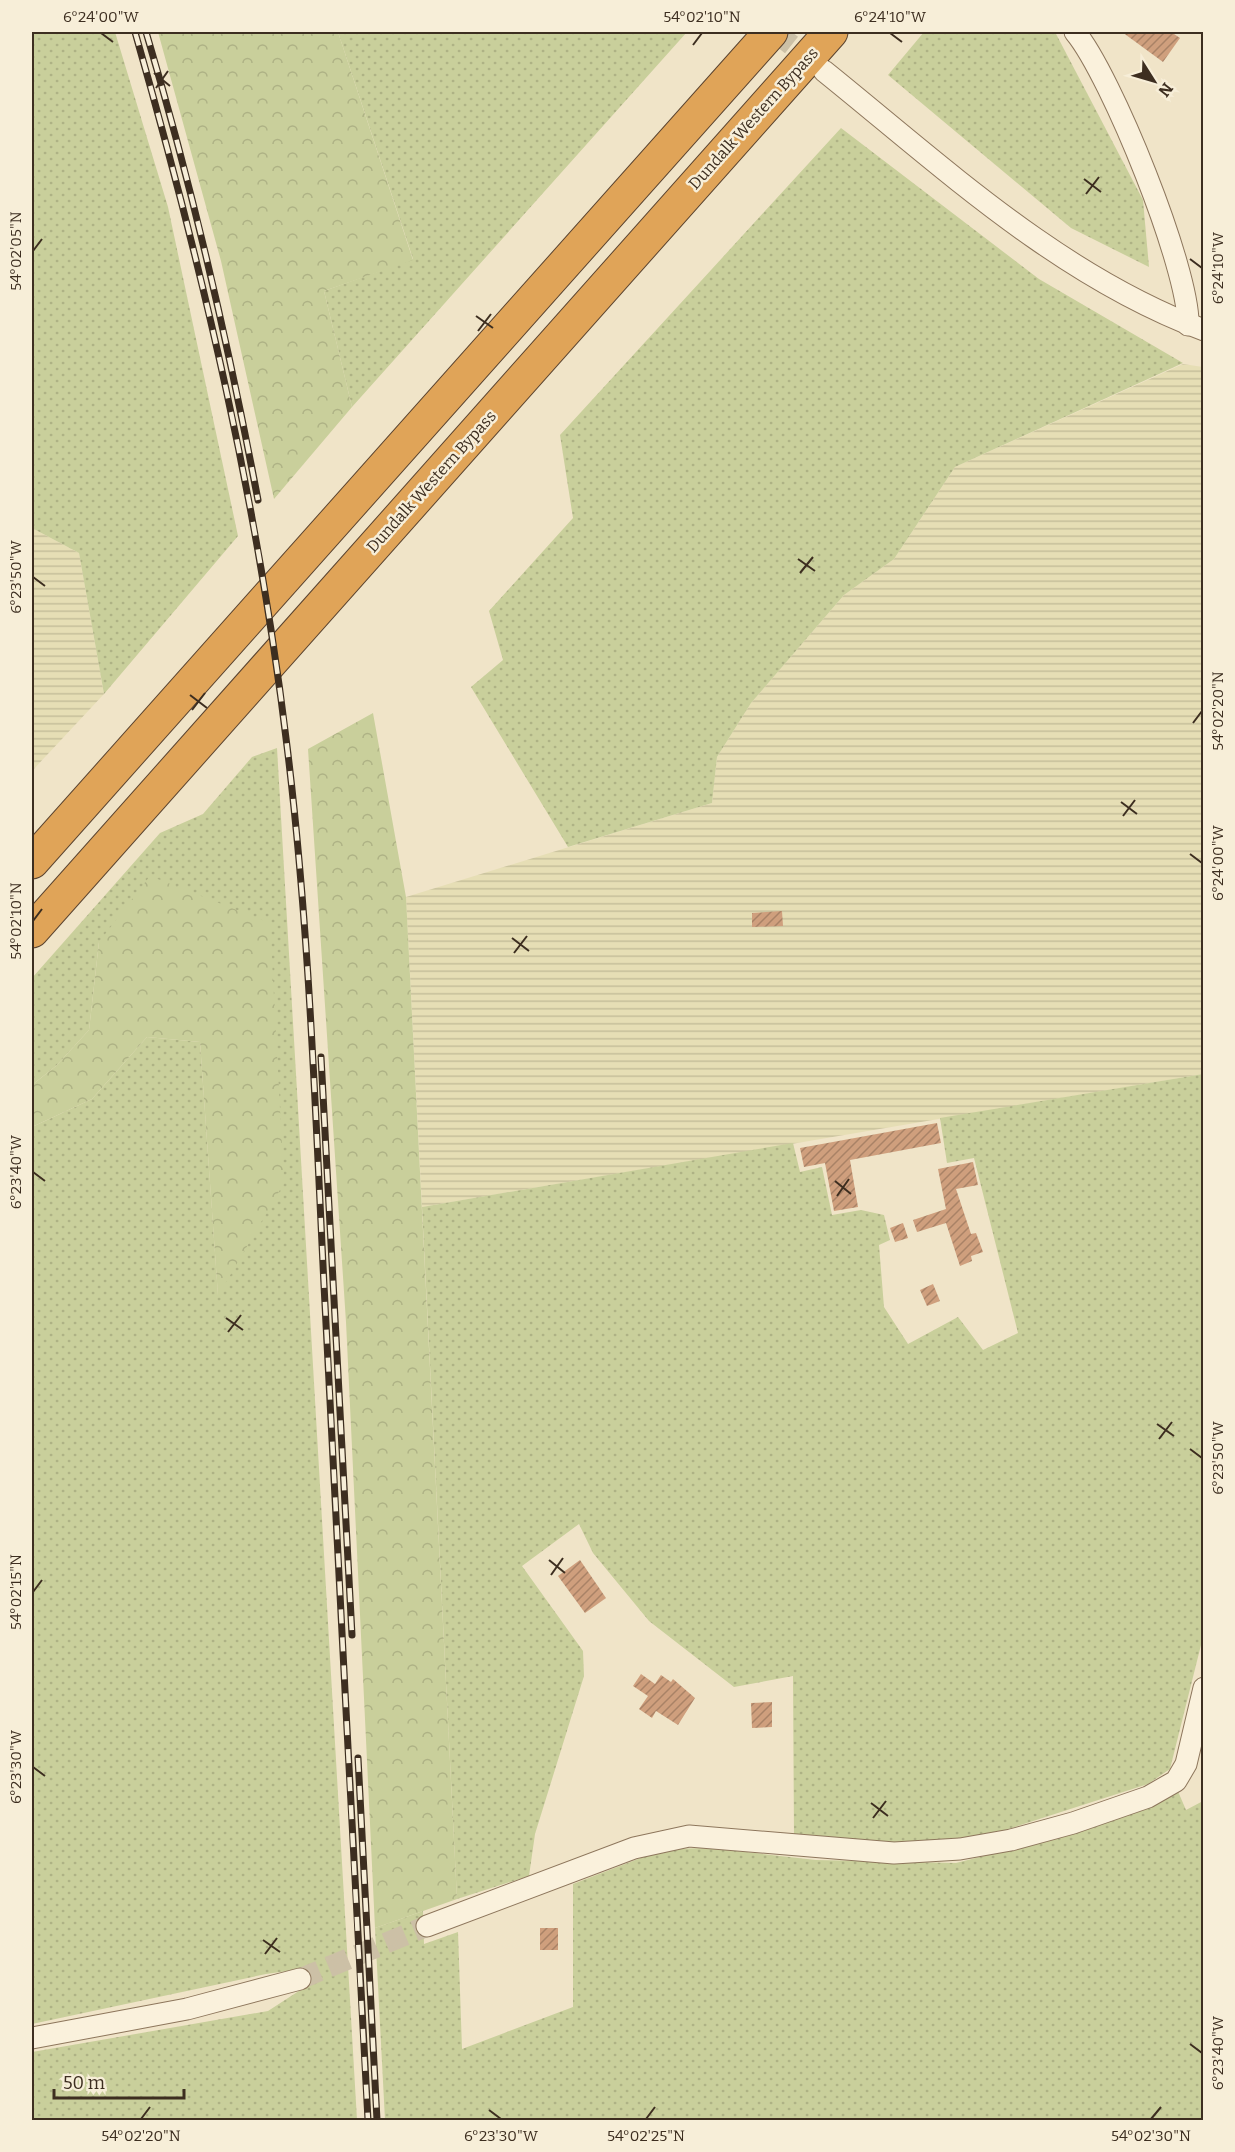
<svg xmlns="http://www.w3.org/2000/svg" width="1235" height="2152" font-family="Bitter,serif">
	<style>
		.farmland { fill: url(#farmland-rules) }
		.grass { fill: url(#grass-dots) }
		.forest { fill: url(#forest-crowns) }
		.building { fill: url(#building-hatch) }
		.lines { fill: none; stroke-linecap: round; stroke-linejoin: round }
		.minor-tunnel { stroke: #ccc0a6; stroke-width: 21; stroke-dasharray: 21 10; stroke-linecap: butt }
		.minor-casing { stroke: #8d765c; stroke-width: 23 }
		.motorway-casing { stroke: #5b4430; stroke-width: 35 }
		.minor { stroke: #faf1dc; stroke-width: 21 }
		.motorway { stroke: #e0a458; stroke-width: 33 }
		.rail-casing { stroke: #3d2e20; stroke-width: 7 }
		.rail { stroke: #f7eed8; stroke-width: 4.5; stroke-dasharray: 14; stroke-linecap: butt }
		.ticks { fill: none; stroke: #3d2e20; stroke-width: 2 }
		.labels { text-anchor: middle; stroke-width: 5; stroke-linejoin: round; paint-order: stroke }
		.street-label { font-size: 16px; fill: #3d2e20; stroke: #f7eed8 }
		.neatline { fill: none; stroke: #3d2e20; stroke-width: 2 }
		.ticks-label { font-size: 15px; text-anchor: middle; fill: #3d2e20 }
	</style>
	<defs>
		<pattern id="farmland-rules" width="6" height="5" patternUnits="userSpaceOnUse" patternTransform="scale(1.5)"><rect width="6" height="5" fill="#e6deb5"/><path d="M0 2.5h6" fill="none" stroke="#c6bf9b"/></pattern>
		<pattern id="grass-dots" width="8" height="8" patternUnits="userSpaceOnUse" patternTransform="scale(1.5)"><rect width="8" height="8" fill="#c9cf9b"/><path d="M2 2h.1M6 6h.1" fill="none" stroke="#aeb285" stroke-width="1.8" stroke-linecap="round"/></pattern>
		<pattern id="forest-crowns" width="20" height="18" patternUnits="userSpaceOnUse" patternTransform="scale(1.5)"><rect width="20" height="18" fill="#c9cf9b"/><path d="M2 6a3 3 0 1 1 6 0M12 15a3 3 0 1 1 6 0" fill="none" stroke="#aeb285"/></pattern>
		<pattern id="building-hatch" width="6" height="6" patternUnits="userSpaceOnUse" patternTransform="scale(1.5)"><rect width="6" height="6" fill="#cf9f7d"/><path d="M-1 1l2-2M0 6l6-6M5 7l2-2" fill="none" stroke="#a98266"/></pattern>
	</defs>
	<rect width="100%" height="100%" fill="#f0e4c8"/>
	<g class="farmland">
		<polygon points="1183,364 1203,367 1203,1074 422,1207 406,897 712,803 717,757 751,703 844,595 894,559 955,467"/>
		<polygon points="32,528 79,553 104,694 32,771"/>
	</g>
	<g class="grass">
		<polygon points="32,32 115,32 168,207 238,536 104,694 79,553 32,528"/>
		<polygon points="338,32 687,32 352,407 324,291 413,259"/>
		<polygon points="924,32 1055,32 1143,200 1149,267 1071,228 888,75"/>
		<polygon points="841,128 1039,279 1183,363 955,467 894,559 844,595 751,703 717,757 712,803 568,847 471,687 503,660 489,611 573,518 560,435"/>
		<polygon points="277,748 357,2120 32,2120 32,2052 268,2011 305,1987 302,1969 266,1974 32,2024 32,1127 92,1099 147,1037 200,1042 218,1295 270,923 99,942 89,1030 56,1066 32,1085 32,978 160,833 203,814 252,757"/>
		<polygon points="1203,1074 1204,1633 1170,1769 1148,1784 990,1835 903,1843 794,1839 793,1676 734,1687 649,1621 593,1553 579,1524 522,1566 583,1651 584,1676 535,1834 529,1876 457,1899 422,1207 793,1143 800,1172 822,1167 832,1215 861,1210 884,1215 890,1240 879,1245 884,1307 908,1344 958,1317 983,1350 1018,1333 974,1158 947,1163 940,1118"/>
		<polygon points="1177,1789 1186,1810 1203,1801 1203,2120 385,2120 375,1928 423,1911 424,1944 458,1932 462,2049 573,2007 573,1884 664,1849 710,1848 816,1860 956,1863 1086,1830"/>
	</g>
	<g class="forest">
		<polygon points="158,32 338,32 413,260 324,291 352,407 274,499 221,261"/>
		<polygon points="373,713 406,897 457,1899 375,1928 346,1322 308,749"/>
		<polygon points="150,876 270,923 284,1183 218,1296 200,1042 147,1037 92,1099 32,1127 32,1085 56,1066 89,1030 99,942"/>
	</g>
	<g class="building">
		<polygon points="1122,32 1171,32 1180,38 1163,62"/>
		<polygon points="782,911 783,926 752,927 752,913"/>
		<polygon points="937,1123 941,1143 850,1160 858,1207 834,1211 825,1163 804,1167 800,1148"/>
		<polygon points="973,1162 978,1185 956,1189 971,1234 976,1233 983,1252 971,1256 972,1261 960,1266 946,1223 917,1232 913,1220 946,1209 938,1169"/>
		<polygon points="903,1223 908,1238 895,1242 890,1228"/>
		<polygon points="933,1284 940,1301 927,1306 920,1290"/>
		<polygon points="580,1560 606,1598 585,1613 558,1576"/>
		<polygon points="641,1674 655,1684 661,1675 671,1682 673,1679 695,1698 678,1725 656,1711 652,1718 639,1709 648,1696 633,1686"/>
		<polygon points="772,1702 772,1727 752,1728 751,1703"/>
		<rect x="540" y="1928" width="18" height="22"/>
	</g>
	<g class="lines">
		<g class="minor-tunnel">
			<polyline points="775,32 817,65"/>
			<polyline points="300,1979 427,1926"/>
		</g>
		<g class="minor-casing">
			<g id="minor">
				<path d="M1075 32C1111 75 1190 270 1188 325"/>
				<path d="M824 71C942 166 1059 276 1204 330"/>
				<polyline points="427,1926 634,1848 689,1836 894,1853 960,1849 1011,1840 1073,1823 1148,1797 1176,1781 1186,1764 1204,1688"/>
				<polyline points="32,2038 187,2009 300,1979"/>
			</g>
		</g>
		<g class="motorway-casing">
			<g id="motorway">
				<polyline points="32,862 771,32"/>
				<polyline points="32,931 831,32"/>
			</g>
		</g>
		<use href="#minor" class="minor"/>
		<use href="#motorway" class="motorway"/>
		<g class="rail-casing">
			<g id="rail">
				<path d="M135 32C202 266 258 503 287 746 309 924 315 1105 324 1285 339 1563 352 1842 368 2120"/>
				<path d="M146 32C192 186 228 342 258 500"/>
				<polyline points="321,1057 352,1635"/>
				<polyline points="358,1758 377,2120"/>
			</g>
		</g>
		<use href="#rail" class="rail"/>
	</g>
	<path class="ticks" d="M101 33 113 42M890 33 902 42M693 45 702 33M154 73 170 86M156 88 168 71M1084 179 1101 192M1086 194 1099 177M33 251 42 239M1190 259 1202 268M476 316 493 328M478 331 491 314M798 559 815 571M800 573 813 557M33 577 45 586M190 695 207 708M192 710 205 693M1193 723 1202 711M1121 802 1137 814M1123 816 1135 800M1190 854 1202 863M33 921 42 909M512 938 529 951M514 953 527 936M33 1172 45 1181M835 1181 851 1194M837 1196 849 1179M226 1318 243 1330M228 1332 241 1315M1157 1424 1174 1436M1159 1439 1172 1422M1190 1449 1202 1458M549 1560 565 1573M551 1575 563 1558M33 1592 42 1580M33 1767 45 1776M871 1803 888 1816M873 1818 886 1801M263 1940 280 1952M265 1954 277 1938M1190 2044 1202 2053M489 2110 501 2119M141 2119 150 2107M646 2119 655 2107M1151 2119 1161 2107"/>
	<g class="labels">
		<g class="street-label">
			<text transform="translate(753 118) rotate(-48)" y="6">Dundalk Western Bypass</text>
			<text transform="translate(431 481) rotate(-48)" y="6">Dundalk Western Bypass</text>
		</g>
	</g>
	<rect width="1235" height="2152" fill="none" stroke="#f7eed8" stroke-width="66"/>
	<g transform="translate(1154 81) rotate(127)" stroke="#f7eed8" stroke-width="4.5" paint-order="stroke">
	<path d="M0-4.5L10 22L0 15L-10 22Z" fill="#3d2e20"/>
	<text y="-9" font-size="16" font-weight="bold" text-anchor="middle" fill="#3d2e20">N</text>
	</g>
	<path d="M54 2089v9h130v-9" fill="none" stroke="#3d2e20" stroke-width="3"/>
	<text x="63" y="2089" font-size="18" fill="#3d2e20" stroke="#f7eed8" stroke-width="4.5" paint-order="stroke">50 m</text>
	<rect x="33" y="33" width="1169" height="2086" class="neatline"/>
	<g class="ticks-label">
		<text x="101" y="22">6°24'00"W</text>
		<text x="702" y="22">54°02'10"N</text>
		<text x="890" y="22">6°24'10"W</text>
		<text transform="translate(16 251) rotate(-90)" y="5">54°02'05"N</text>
		<text transform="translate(1218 268) rotate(-90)" y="5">6°24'10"W</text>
		<text transform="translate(16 577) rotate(-90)" y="5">6°23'50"W</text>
		<text transform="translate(1218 711) rotate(-90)" y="5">54°02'20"N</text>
		<text transform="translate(1218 863) rotate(-90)" y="5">6°24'00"W</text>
		<text transform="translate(16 921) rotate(-90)" y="5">54°02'10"N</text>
		<text transform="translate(16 1172) rotate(-90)" y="5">6°23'40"W</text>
		<text transform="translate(1218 1458) rotate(-90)" y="5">6°23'50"W</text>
		<text transform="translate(16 1592) rotate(-90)" y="5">54°02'15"N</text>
		<text transform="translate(16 1767) rotate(-90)" y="5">6°23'30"W</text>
		<text transform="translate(1218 2053) rotate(-90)" y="5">6°23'40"W</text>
		<text x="141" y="2141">54°02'20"N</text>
		<text x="501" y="2141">6°23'30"W</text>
		<text x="646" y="2141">54°02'25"N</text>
		<text x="1151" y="2141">54°02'30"N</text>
	</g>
</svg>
